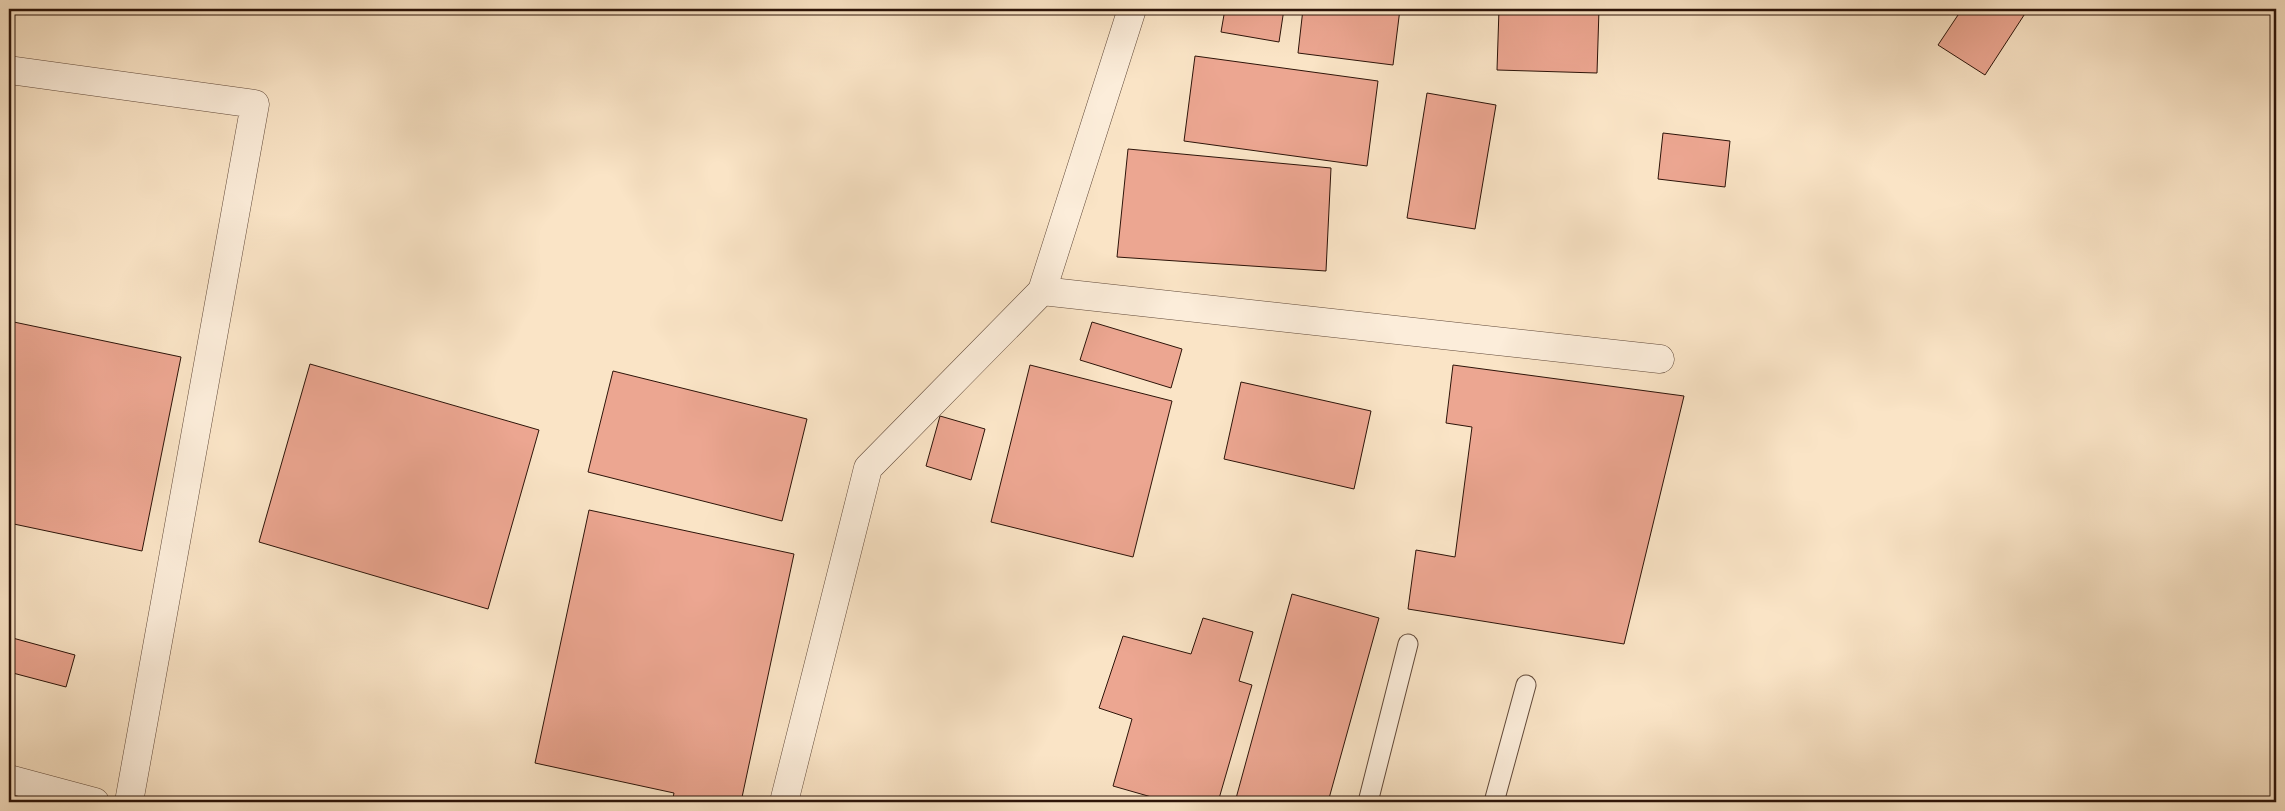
<svg xmlns="http://www.w3.org/2000/svg" width="2285" height="811" font-family="'EB Garamond',serif">
	<style>
		.building { fill: #eca691; stroke: #2d1409 }
		.lines { fill: none; stroke-linecap: round; stroke-linejoin: round }
		.service-casing { stroke: #604838; stroke-width: 21 }
		.minor-casing { stroke: #604838; stroke-width: 29 }
		.tertiary-casing { stroke: #604838; stroke-width: 29 }
		.service { stroke: #fcedda; stroke-width: 19 }
		.minor { stroke: #fcedda; stroke-width: 28 }
		.tertiary { stroke: #fcedda; stroke-width: 28 }
	</style>
	<rect width="100%" height="100%" fill="#fae4c6"/>
	<filter id="stains"><feTurbulence type="fractalNoise" baseFrequency=".004" numOctaves="4"/><feColorMatrix values="0 0 0 0 .2 0 0 0 0 .09 0 0 0 0 .02 0 0 0 .5 -.17"/></filter>
	<radialGradient id="worn" r=".72"><stop offset=".6" stop-color="#630" stop-opacity="0"/><stop offset="1" stop-color="#630" stop-opacity=".3"/></radialGradient>
	<g class="building">
		<polygon points="1225,9 1284,9 1279,42 1221,32"/>
		<polygon points="1303,9 1400,9 1393,65 1298,53"/>
		<polygon points="1499,9 1599,9 1597,73 1497,70"/>
		<polygon points="1962,9 2028,9 1985,75 1938,45"/>
		<polygon points="1195,56 1378,81 1367,166 1184,141"/>
		<polygon points="1427,93 1496,105 1475,229 1407,218"/>
		<polygon points="1663,133 1730,141 1725,187 1658,179"/>
		<polygon points="1128,149 1331,168 1326,271 1117,257"/>
		<polygon points="9,321 181,357 142,551 9,523"/>
		<polygon points="1092,322 1182,349 1171,388 1080,360"/>
		<polygon points="310,364 539,430 488,609 259,542"/>
		<polygon points="1030,365 1172,401 1133,557 991,522"/>
		<polygon points="1453,365 1684,396 1624,644 1408,609 1416,550 1455,557 1472,427 1446,423"/>
		<polygon points="613,371 807,419 782,521 588,472"/>
		<polygon points="1241,382 1371,411 1354,489 1224,459"/>
		<polygon points="940,416 985,429 971,480 926,466"/>
		<polygon points="589,510 794,554 741,802 672,802 674,793 535,763"/>
		<polygon points="1292,594 1379,618 1328,802 1235,802"/>
		<polygon points="1203,618 1253,632 1239,681 1252,685 1218,802 1169,802 1113,786 1132,719 1099,708 1123,636 1191,654"/>
		<polygon points="9,637 75,655 66,687 9,672"/>
	</g>
	<g class="lines">
		<g class="service-casing">
			<g id="service">
				<polyline points="1368,802 1408,644"/>
				<polyline points="1494,802 1526,685"/>
			</g>
		</g>
		<g class="minor-casing">
			<g id="minor">
				<polyline points="9,70 255,104 129,802"/>
				<polyline points="1042,291 1660,359"/>
				<polyline points="784,802 868,468 1042,291 1132,9"/>
			</g>
		</g>
		<g class="tertiary-casing">
			<polyline id="tertiary" points="9,779 95,802"/>
		</g>
		<use href="#service" class="service"/>
		<use href="#minor" class="minor"/>
		<use href="#tertiary" class="tertiary"/>
	</g>
	<rect width="2285" height="811" fill="none" stroke="#fae4c6" stroke-width="30"/>
	<rect x="10" y="10" width="2265" height="791" fill="none" stroke="#2d1409" stroke-width="2.5"/>
	<rect x="15" y="15" width="2255" height="781" fill="none" stroke="#2d1409"/>
	<rect width="100%" height="100%" filter="url(#stains)"/>
	<rect width="100%" height="100%" fill="url(#worn)"/>
</svg>
